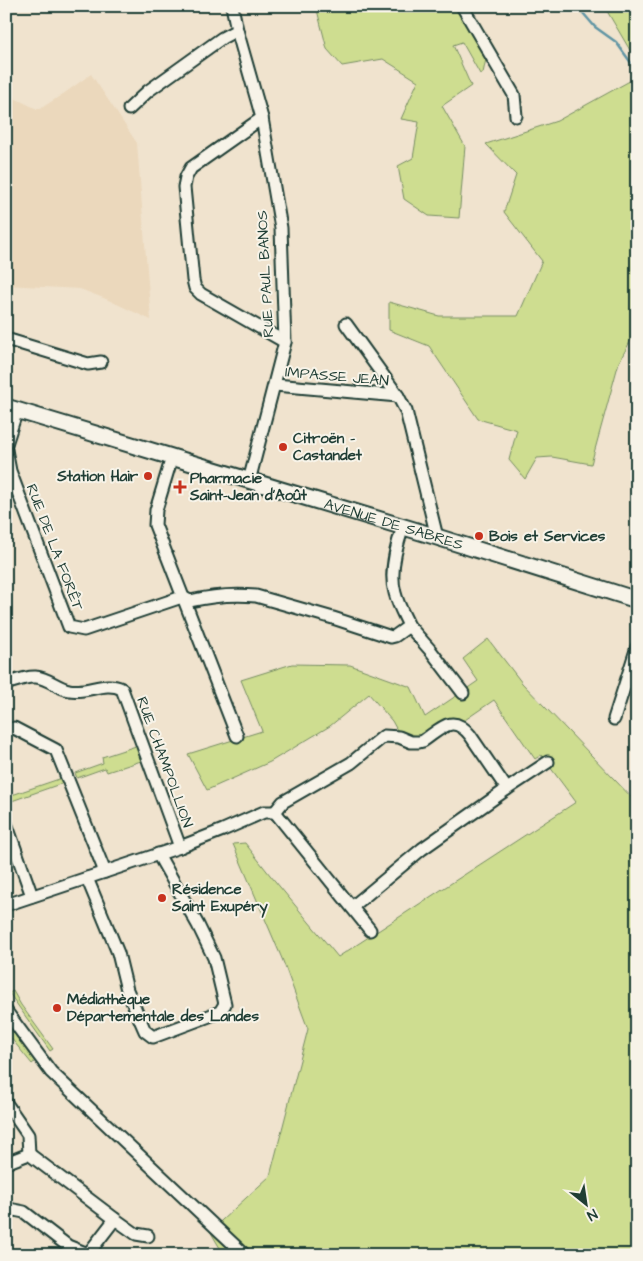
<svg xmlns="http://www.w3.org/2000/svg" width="643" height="1261" font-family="'Architects Daughter',sans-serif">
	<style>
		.built { fill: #ebd8bc }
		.green { fill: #cedd90; stroke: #768d62 }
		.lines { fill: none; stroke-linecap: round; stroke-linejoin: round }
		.stream { stroke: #6095a4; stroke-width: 2.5 }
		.street-casing { stroke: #1f3d34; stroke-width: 15 }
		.secondary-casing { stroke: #1f3d34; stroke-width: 19 }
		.street { stroke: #f7f3e8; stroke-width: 11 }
		.secondary { stroke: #f7f3e8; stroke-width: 15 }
		.poi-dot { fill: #c8321e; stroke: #f7f3e8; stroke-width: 2 }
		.labels { text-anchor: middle; stroke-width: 4; stroke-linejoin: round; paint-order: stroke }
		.street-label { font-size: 15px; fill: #1f3d34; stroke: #f7f3e8 }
		.poi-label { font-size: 15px; font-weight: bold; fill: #1f3d34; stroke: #f7f3e8; text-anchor: start }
	</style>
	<rect width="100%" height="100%" fill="#f0e3ce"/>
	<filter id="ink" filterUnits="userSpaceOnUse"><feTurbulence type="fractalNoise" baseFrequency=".02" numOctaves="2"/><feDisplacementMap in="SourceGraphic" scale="10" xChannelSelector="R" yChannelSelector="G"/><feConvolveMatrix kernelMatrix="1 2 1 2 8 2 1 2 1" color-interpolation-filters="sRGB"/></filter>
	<g filter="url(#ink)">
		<polygon class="built" points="91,74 137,143 151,320 106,299 80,289 6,285 6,94 37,109 40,109 66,92"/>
		<g class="green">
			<polygon points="316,6 334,6 345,11 377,13 381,6 427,6 429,8 443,9 443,6 456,6 486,59 483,73 480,74 462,42 453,45 471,86 442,106 465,146 459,218 429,216 404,199 398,166 413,158 419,122 401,119 418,81 383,59 342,66 327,49"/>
			<polygon points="604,6 637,6 637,62"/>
			<polygon points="637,77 637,329 619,362 591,464 552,457 537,458 525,479 509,460 517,430 478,419 429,346 389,330 389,302 439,316 518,316 542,261 504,212 516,175 486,144 557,121"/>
			<path d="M488 639 522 683 637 803V1255H224L210 1231 270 1176 308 1029 283 961 233 844 245 843 270 875 338 957 576 802 541 755 535 759 494 700 462 722C445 712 432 728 417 736L404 733 397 730 392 721 369 694 330 726 270 762 207 790 188 754 262 731 241 680 292 664 350 665 411 687 425 717 478 681 463 659Z"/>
			<polygon points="136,746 141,761 107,772 105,768 77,778 75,773 103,763 102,757"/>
			<polygon points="62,778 63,783 6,803 6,797"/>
			<polygon points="13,991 21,1005 53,1049 50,1051 9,993"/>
			<polygon points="6,1022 27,1051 31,1048 38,1059 32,1064 6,1032"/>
		</g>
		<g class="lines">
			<polyline class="stream" points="577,6 595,27 616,42 637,71"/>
			<g class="street-casing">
				<g id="street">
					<polyline points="232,6 237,30 262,118 281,228 285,342 249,481"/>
					<polyline points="462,6 514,95 516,116"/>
					<polyline points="129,109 148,91 222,38 237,30"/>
					<polyline points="262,118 191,168 186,177 184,187 193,280 195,288 201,294 285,342"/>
					<polyline points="346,324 398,396 406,411 437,537"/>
					<polyline points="6,339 88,364 101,362"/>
					<polyline points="275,385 398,396"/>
					<polyline points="6,444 17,410"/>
					<polyline points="6,450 10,471 69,627 84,630 182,597"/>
					<polyline points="172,457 156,510 155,525 237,736"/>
					<path d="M182 597 190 601C211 596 234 594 256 596L333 618 391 637 395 636 409 626C404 615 398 605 395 593 389 572 396 547 403 527"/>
					<polyline points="409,626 431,651 463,693"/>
					<path d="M6 684C15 681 27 676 36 677 48 678 58 688 69 690 87 694 105 680 122 689L180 847"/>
					<polyline points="614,719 637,647"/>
					<polyline points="6,730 14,728 56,750 105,872"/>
					<polyline points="507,789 548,762"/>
					<path d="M275 812 283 802 351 763 384 736 399 737 411 742H419L423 741C441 729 452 713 470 735L507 789 422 849 352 907"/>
					<polyline points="275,812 370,930"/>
					<polyline points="6,823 32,896"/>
					<polyline points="87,878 118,953 127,990 145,1031 153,1037 220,1012 225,1004 214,958 198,925 158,854"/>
					<polyline points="6,905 180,847 223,830 264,812 275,812"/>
					<polyline points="6,1011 51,1072 245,1255"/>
					<polyline points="6,1103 28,1135 29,1154"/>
					<polyline points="29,1154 115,1219 136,1234 148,1236"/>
					<polyline points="6,1163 29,1154"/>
					<polyline points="6,1211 9,1209 24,1212 68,1246 88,1254 115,1219"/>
				</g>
			</g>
			<g class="secondary-casing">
				<g id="secondary">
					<path id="s1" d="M6 407 437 537 637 600"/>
				</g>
			</g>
			<use href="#street" class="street"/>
			<use href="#secondary" class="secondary"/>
		</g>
	</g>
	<g class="poi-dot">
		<circle cx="283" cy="447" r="5"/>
		<circle cx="148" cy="476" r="5"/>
		<path d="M177.5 479.5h5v5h5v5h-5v5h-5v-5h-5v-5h5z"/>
		<circle cx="479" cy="536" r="5"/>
		<circle cx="162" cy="898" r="5"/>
		<circle cx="57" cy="1008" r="5"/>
	</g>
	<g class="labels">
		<g class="street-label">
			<text transform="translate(265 274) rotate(-93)" y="5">RUE PAUL BANOS</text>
			<text transform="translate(337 376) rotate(5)" y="5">IMPASSE JEAN</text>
			<text dy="5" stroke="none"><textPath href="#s1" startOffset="405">AVENUE DE SABRES</textPath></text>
			<text transform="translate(55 547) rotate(69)" y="5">RUE DE LA FORÊT</text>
			<text transform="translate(165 762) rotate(70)" y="5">RUE CHAMPOLLION</text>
		</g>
		<g class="poi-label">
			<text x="293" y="443">Citroën -<tspan x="293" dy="17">Castandet</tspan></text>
			<text x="138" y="481" text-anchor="end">Station Hair</text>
			<text x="190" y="483">Pharmacie<tspan x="190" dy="17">Saint-Jean d'Août</tspan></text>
			<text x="489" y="541">Bois et Services</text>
			<text x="172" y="894">Résidence<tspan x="172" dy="17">Saint Exupéry</tspan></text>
			<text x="67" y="1004">Médiathèque<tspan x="67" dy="17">Départementale des Landes</tspan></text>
		</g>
	</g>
	<rect width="643" height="1261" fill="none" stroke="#f7f3e8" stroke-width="25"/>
	<rect x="12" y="12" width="618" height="1236" fill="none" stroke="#1f3d34" stroke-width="2" filter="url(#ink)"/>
	<g transform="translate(586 1204) rotate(150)" stroke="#f7f3e8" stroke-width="4" paint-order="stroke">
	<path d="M0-4L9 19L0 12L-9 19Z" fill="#1f3d34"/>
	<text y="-8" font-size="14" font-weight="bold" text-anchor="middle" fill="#1f3d34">N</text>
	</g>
</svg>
